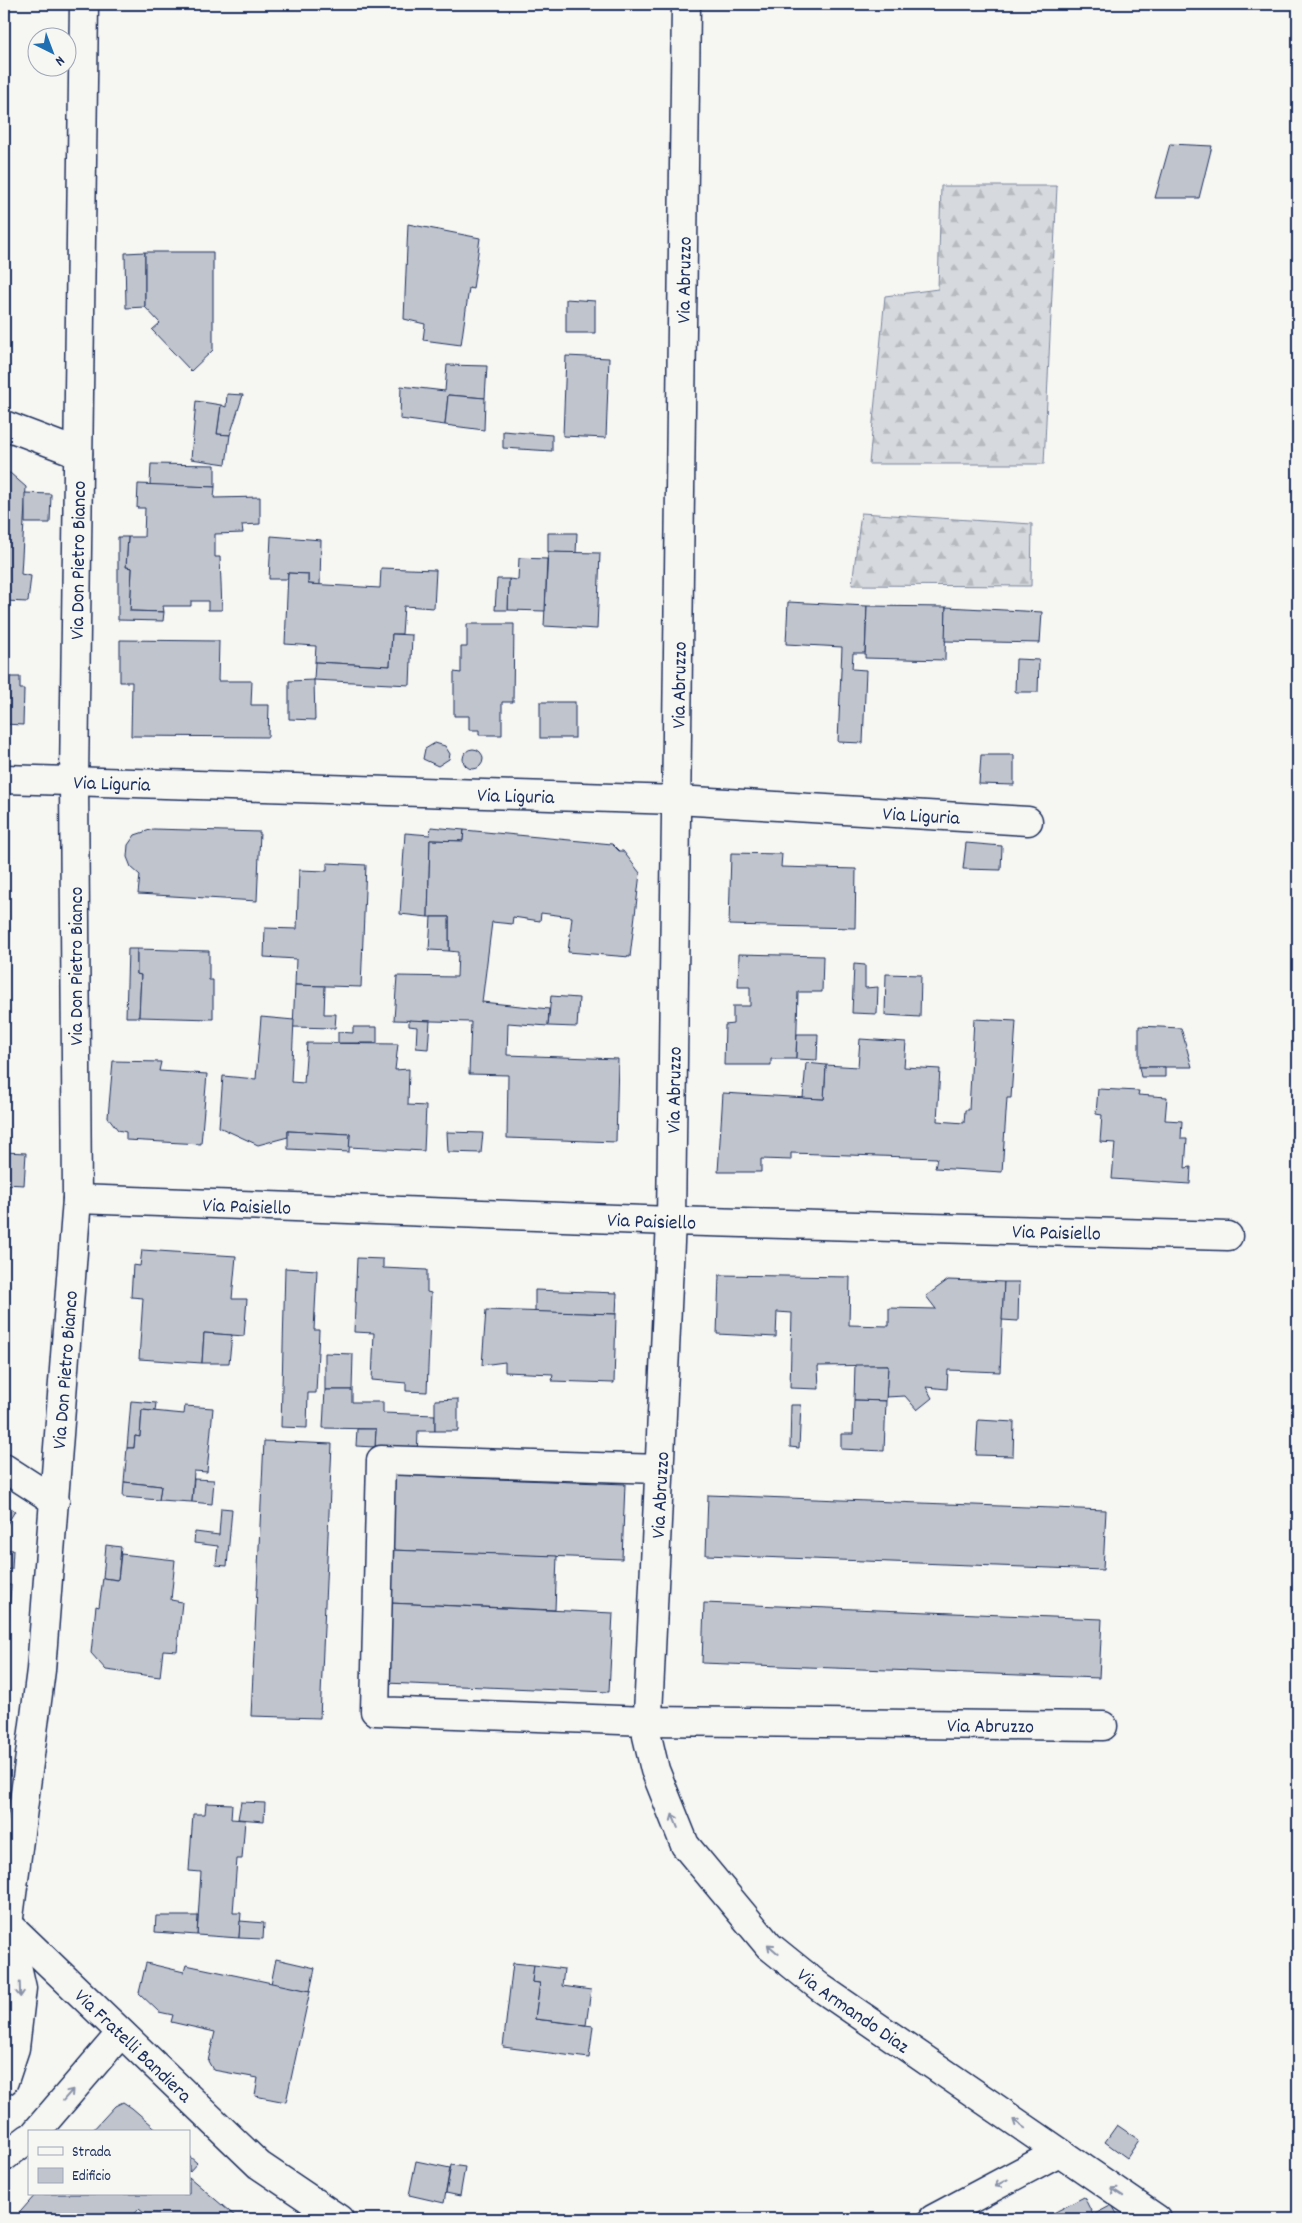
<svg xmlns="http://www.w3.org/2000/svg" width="1302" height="2223" font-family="Dekko,sans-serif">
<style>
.forest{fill:url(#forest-firs);stroke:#78849e}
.building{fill:#c0c4cd;stroke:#1b2f5e}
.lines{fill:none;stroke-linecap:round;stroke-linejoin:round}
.minor-casing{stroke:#1b2f5e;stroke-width:31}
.minor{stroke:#f6f6f2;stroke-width:28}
.oneway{stroke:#8892a8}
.labels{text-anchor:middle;stroke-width:4.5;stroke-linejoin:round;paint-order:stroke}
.street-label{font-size:20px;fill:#1b2f5e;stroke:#f6f6f2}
</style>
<defs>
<pattern id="forest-firs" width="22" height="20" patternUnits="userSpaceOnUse" patternTransform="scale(1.25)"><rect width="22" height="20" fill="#d6d9dd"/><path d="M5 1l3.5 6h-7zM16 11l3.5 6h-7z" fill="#b7bbc0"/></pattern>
</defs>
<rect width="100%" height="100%" fill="#f6f6f2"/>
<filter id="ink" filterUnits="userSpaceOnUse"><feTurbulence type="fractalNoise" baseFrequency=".02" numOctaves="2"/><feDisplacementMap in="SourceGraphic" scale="10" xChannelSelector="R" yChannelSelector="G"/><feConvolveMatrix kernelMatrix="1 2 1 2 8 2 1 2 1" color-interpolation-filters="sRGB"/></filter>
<g filter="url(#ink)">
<g class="forest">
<polygon points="941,186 1057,186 1044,464 869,464 885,296 938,289"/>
<polygon points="861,513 1032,524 1031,586 852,585"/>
</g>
<g class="building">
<polygon points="1170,144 1212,146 1199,198 1155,198"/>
<polygon points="408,224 480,238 473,289 469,288 461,345 423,340 425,324 404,319"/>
<polygon points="145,252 145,307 126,308 125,253"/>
<polygon points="145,252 213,252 213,350 191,371 152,330 160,323 145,307"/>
<polygon points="566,299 595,301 595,333 566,333"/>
<polygon points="566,356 609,358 606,438 563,436"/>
<polygon points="447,365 487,366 485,398 448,395 445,425 400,419 401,386 445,391"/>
<polygon points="227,394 243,395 230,435 217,434 221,405 226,407"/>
<polygon points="448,395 485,398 484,430 445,425"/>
<polygon points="196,401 221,405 217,434 230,435 226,464 191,459"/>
<polygon points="503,431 552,435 552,451 503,448"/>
<polygon points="151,464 215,465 215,487 150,485"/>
<polygon points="4,473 10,473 26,487 21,574 31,576 28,602 4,601"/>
<polygon points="138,484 215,487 214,498 260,497 260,524 242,525 243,533 215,534 215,557 220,557 222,610 208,610 208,601 191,601 191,606 163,606 164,612 130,611 132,568 126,567 128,537 144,537 145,508 137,508"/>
<polygon points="25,493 51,494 50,523 25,523"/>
<polygon points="548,533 577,533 576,553 548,552"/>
<polygon points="271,536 321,540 320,585 308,584 308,574 288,573 288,579 269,579"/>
<polygon points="118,537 128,537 126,567 132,568 130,611 164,612 163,621 118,620"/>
<polygon points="548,552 600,553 597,629 544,626"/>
<polygon points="519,558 547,559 545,611 508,610 509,579 518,580"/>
<polygon points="381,568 436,570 434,608 404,606 402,634 392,634 390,666 315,662 316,646 285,644 288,573 308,574 308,584 380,588"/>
<polygon points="497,579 509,579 508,610 495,610"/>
<polygon points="788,602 867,606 865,653 853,653 852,669 866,670 863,743 838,742 842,647 786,644"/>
<polygon points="867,606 946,607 945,660 865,658"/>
<polygon points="946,607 1042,612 1040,643 945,641"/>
<polygon points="467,624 514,624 513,702 502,702 502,735 479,735 479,730 469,730 469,716 454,716 454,672 461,673 461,647 467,647"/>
<polygon points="392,634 412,635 410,685 314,680 315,662 390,666"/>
<polygon points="120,640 219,641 218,681 252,681 251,705 269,705 268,737 131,736 132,682 120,682"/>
<polygon points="1016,659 1039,660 1038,692 1015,692"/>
<polygon points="4,677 20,677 20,689 24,689 23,725 4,724"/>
<polygon points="314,680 315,720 289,719 289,681"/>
<rect x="540" y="702" width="35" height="36"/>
<polygon points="435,743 445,746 450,754 449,759 438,766 423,759 425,749"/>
<circle cx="473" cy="759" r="10"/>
<polygon points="981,755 1014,755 1014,785 979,784"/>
<polygon points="4,826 8,830 9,862 4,865"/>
<polygon points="431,827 464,830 463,841 430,840 428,917 400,914 405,833 430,835"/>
<polygon points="153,829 260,832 257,901 138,894 140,875 131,867 127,857 128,845 135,835"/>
<polygon points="464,830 612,844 619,851 623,851 640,873 630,957 568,952 572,917 541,913 540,921 513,917 512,924 492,922 482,1002 549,1009 548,1026 508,1023 507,1055 618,1059 616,1142 507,1138 508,1075 469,1074 471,1022 394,1020 397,976 457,977 458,952 449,951 449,917 428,917 430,840 463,841"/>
<polygon points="966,843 1002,846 1001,870 963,869"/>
<polygon points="731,853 782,854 781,867 856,869 855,928 729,925"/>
<polygon points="327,863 366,865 361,987 295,985 296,959 264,957 265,928 297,929 299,870 327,871"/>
<polygon points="4,896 8,896 9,954 4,955"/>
<polygon points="431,917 449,917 449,951 429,950"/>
<polygon points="128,949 137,949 137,974 141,975 139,1017 126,1017"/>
<polygon points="137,949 209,951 209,980 213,980 213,1019 139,1017 141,975 137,974"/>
<polygon points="739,954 823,956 822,992 798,992 796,1059 771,1059 771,1065 724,1065 725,1025 733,1024 733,1006 750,1006 750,987 738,987"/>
<polygon points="854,964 865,965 865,988 878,987 877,1014 852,1013"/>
<polygon points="886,974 921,975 920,1017 885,1015"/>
<polygon points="295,985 325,986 324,1014 336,1014 335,1028 293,1027"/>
<polygon points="551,996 579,998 577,1027 548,1026"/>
<polygon points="261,1017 294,1020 291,1082 304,1083 307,1043 398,1044 395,1070 409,1069 408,1105 426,1106 424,1151 349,1147 350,1134 288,1131 288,1137 258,1145 219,1127 223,1076 256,1079"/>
<polygon points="974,1019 1016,1021 1011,1098 1007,1098 1002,1172 935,1168 937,1158 791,1153 791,1160 761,1159 761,1172 718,1172 723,1093 824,1099 826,1065 858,1067 860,1039 906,1042 904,1067 940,1069 937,1121 964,1123 965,1110 969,1110"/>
<polygon points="409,1020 430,1021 428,1049 416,1048 417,1027 409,1026"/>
<polygon points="1139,1026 1181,1028 1192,1067 1139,1067"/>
<polygon points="353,1027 377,1027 377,1043 338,1043 338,1032 353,1033"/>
<polygon points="797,1034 818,1034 817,1060 796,1059"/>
<polygon points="113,1061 161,1062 159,1071 207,1074 201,1144 126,1140 126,1132 118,1130 108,1117"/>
<polygon points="806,1063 826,1065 824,1099 803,1098"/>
<polygon points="1139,1067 1165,1067 1165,1077 1141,1077"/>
<polygon points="1098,1089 1139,1091 1138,1095 1167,1097 1165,1120 1182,1121 1181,1139 1187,1139 1185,1168 1191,1167 1190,1184 1112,1179 1115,1143 1100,1142 1102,1115 1096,1114"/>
<polygon points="288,1131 350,1134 349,1152 288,1149"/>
<polygon points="447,1132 483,1133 481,1153 448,1152"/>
<polygon points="4,1152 26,1153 24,1185 4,1184"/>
<polygon points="142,1250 236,1256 232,1299 247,1299 244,1336 204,1333 202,1363 139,1359 143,1298 131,1297 133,1265 140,1266"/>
<polygon points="357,1258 383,1259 383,1268 427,1270 427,1292 431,1293 427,1392 406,1391 406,1383 372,1380 374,1333 354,1332"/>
<polygon points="285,1268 317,1270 314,1330 319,1330 316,1393 308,1393 307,1428 281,1427"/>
<polygon points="719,1275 850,1277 849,1325 889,1326 889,1308 936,1309 926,1296 948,1280 1004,1282 1000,1372 948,1370 947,1389 926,1387 932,1398 917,1410 905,1396 886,1397 888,1365 818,1366 819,1389 790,1388 792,1313 777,1312 776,1337 717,1334"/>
<polygon points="1004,1282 1019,1282 1018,1321 1002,1320"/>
<polygon points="535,1290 617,1293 616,1314 535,1312"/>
<polygon points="486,1310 616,1314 614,1383 552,1381 553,1374 505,1372 505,1362 482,1365"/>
<polygon points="204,1333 232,1335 229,1363 202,1363"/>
<polygon points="325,1353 353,1354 352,1390 325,1390"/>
<polygon points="855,1365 888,1365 886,1401 854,1400"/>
<polygon points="325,1390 352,1390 352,1402 383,1402 383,1413 435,1415 435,1431 418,1431 417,1460 392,1447 375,1447 376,1429 323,1428"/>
<polygon points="458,1399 458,1431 435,1431 435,1400"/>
<polygon points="854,1400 886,1401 884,1451 841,1449 841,1434 853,1434"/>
<polygon points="131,1401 156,1403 155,1411 142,1410 140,1437 135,1436 134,1448 127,1448"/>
<polygon points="791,1405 801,1405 799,1448 790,1447"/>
<polygon points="185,1406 213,1408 207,1472 194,1471 192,1502 159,1500 161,1486 124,1482 127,1448 134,1448 135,1436 140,1437 142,1410 184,1414"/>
<polygon points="978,1420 1014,1422 1013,1456 976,1455"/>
<polygon points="357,1429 376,1429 375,1447 356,1446"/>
<polygon points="264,1441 332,1444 320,1718 251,1716"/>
<polygon points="395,1475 625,1484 622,1559 391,1550"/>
<polygon points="194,1479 214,1480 212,1504 192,1502"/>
<polygon points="124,1482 161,1486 159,1500 123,1497"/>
<polygon points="708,1495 1106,1510 1103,1570 706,1555"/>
<polygon points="4,1503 15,1511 4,1529"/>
<polygon points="221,1508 232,1509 227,1566 216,1565 218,1546 194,1543 195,1532 219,1535"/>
<polygon points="106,1545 121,1547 118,1580 103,1578"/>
<polygon points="4,1549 13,1550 12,1569 4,1570"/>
<polygon points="391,1550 557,1556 555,1610 389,1603"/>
<polygon points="121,1554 175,1560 171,1600 182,1602 177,1651 163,1650 160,1677 106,1670 91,1653 96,1606 99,1607 103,1578 118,1580"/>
<polygon points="4,1585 11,1585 7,1642 4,1641"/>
<polygon points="389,1603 613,1613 609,1692 385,1683"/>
<polygon points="704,1603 1102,1619 1099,1678 702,1663"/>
<polygon points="241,1802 265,1803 264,1821 238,1819"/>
<polygon points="206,1803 232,1804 231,1819 245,1820 242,1859 237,1859 233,1913 241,1913 239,1938 197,1935 201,1872 189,1871 193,1814 205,1814"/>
<polygon points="156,1916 198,1916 197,1935 155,1932"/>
<polygon points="240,1921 264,1923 263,1939 239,1938"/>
<polygon points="276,1959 315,1968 310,1991 271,1984"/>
<polygon points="146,1963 184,1972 186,1965 310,1991 286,2102 255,2096 258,2078 213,2070 208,2061 215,2032 171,2022 173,2015 159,2012 139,1993"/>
<polygon points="513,1963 534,1965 532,1982 540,1983 535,2019 593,2026 589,2058 503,2047"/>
<polygon points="534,1965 564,1969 562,1986 591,1990 586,2025 535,2019 540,1983 532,1982"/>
<polygon points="123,2102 132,2108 160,2132 91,2132 115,2106"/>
<polygon points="1117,2125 1139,2140 1127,2158 1105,2142"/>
<polygon points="189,2156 197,2163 189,2172"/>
<polygon points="416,2161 450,2168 444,2203 409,2195"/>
<polygon points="451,2165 465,2167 460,2196 446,2193"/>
<polygon points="189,2177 236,2217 234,2219 151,2219 139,2209 130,2219 14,2219 36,2194 189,2194"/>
<polygon points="1084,2197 1093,2215 1112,2205 1120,2219 1042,2219"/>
</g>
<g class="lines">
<g class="minor-casing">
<g id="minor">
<path id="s1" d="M686 4 671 1221 647 1736 655 1770 685 1845 769 1946 821 1988 1157 2219"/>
<polyline points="4,425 78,453"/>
<path id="s2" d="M4 779 677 800 1028 821"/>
<path id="s3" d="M77 1199 671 1221 1228 1236"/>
<polyline points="4,1468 55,1501"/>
<path id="s4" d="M660 1469 381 1460 375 1711 648 1721 1103 1726"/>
<path id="s5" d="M7 1923 259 2165 339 2219"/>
<path id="s6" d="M4 2081 15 2048 22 1988 8 1925 41 1670 77 1199 74 781 84 4"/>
<polyline points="36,2132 121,2033"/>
<polyline points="4,2157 29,2138"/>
<polyline points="933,2219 1059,2152"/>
</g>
</g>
<use href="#minor" class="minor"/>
</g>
<defs><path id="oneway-shaft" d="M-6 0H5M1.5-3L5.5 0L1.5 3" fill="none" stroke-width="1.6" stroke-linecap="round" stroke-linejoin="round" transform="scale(1.25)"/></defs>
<g class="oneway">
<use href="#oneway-shaft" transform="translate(675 1821) rotate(-112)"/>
<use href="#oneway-shaft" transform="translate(773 1949) rotate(-139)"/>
<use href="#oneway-shaft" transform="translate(20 1990) rotate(88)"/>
<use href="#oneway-shaft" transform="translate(68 2095) rotate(-49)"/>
<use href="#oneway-shaft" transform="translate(1019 2124) rotate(-145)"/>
<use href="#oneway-shaft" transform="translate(1001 2183) rotate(152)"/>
<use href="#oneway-shaft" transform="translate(1117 2192) rotate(-146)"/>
</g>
</g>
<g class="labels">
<g class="street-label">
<text transform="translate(683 280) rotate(-89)" y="7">Via Abruzzo</text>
<text dy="7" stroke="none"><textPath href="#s6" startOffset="1528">Via Don Pietro Bianco</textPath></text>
<text transform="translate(678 685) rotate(-89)" y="7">Via Abruzzo</text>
<text dy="7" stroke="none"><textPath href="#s2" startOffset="108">Via Liguria</textPath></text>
<text dy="7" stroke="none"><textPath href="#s2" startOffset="512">Via Liguria</textPath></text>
<text dy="7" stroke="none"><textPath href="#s2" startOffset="918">Via Liguria</textPath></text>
<text transform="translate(75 966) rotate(-90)" y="7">Via Don Pietro Bianco</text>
<text transform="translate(673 1090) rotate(-89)" y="7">Via Abruzzo</text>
<text dy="7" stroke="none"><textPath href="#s3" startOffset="170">Via Paisiello</textPath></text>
<text dy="7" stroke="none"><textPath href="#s3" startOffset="575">Via Paisiello</textPath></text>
<text dy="7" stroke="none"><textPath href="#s3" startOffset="980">Via Paisiello</textPath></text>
<text dy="7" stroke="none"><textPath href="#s6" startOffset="718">Via Don Pietro Bianco</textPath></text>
<text transform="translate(659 1495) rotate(-87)" y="7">Via Abruzzo</text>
<text dy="7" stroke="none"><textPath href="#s4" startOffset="1146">Via Abruzzo</textPath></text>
<text dy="7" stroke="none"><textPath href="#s1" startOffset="2086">Via Armando Diaz</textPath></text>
<text dy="7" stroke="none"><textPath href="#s5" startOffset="176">Via Fratelli Bandiera</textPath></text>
</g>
</g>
<rect width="1302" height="2223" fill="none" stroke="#f6f6f2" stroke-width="20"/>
<rect x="10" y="10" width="1282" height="2203" fill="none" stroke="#1b2f5e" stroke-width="2" filter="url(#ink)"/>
<rect x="28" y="2130" width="162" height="65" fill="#f6f6f2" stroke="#9ea6b7"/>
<rect x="38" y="2147" width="25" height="8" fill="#f6f6f2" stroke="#9ea6b7"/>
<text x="72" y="2156" font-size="15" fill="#1b2f5e">Strada</text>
<rect x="38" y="2168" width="25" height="15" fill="#c0c4cd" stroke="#9ea6b7"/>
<text x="72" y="2180" font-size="15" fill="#1b2f5e">Edificio</text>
<g transform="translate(52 52) rotate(138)"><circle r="24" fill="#f6f6f2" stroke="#9ea6b7"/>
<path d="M0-4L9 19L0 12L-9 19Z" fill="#1f6fb2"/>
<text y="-8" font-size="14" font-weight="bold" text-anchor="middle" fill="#1b2f5e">N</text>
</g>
</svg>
